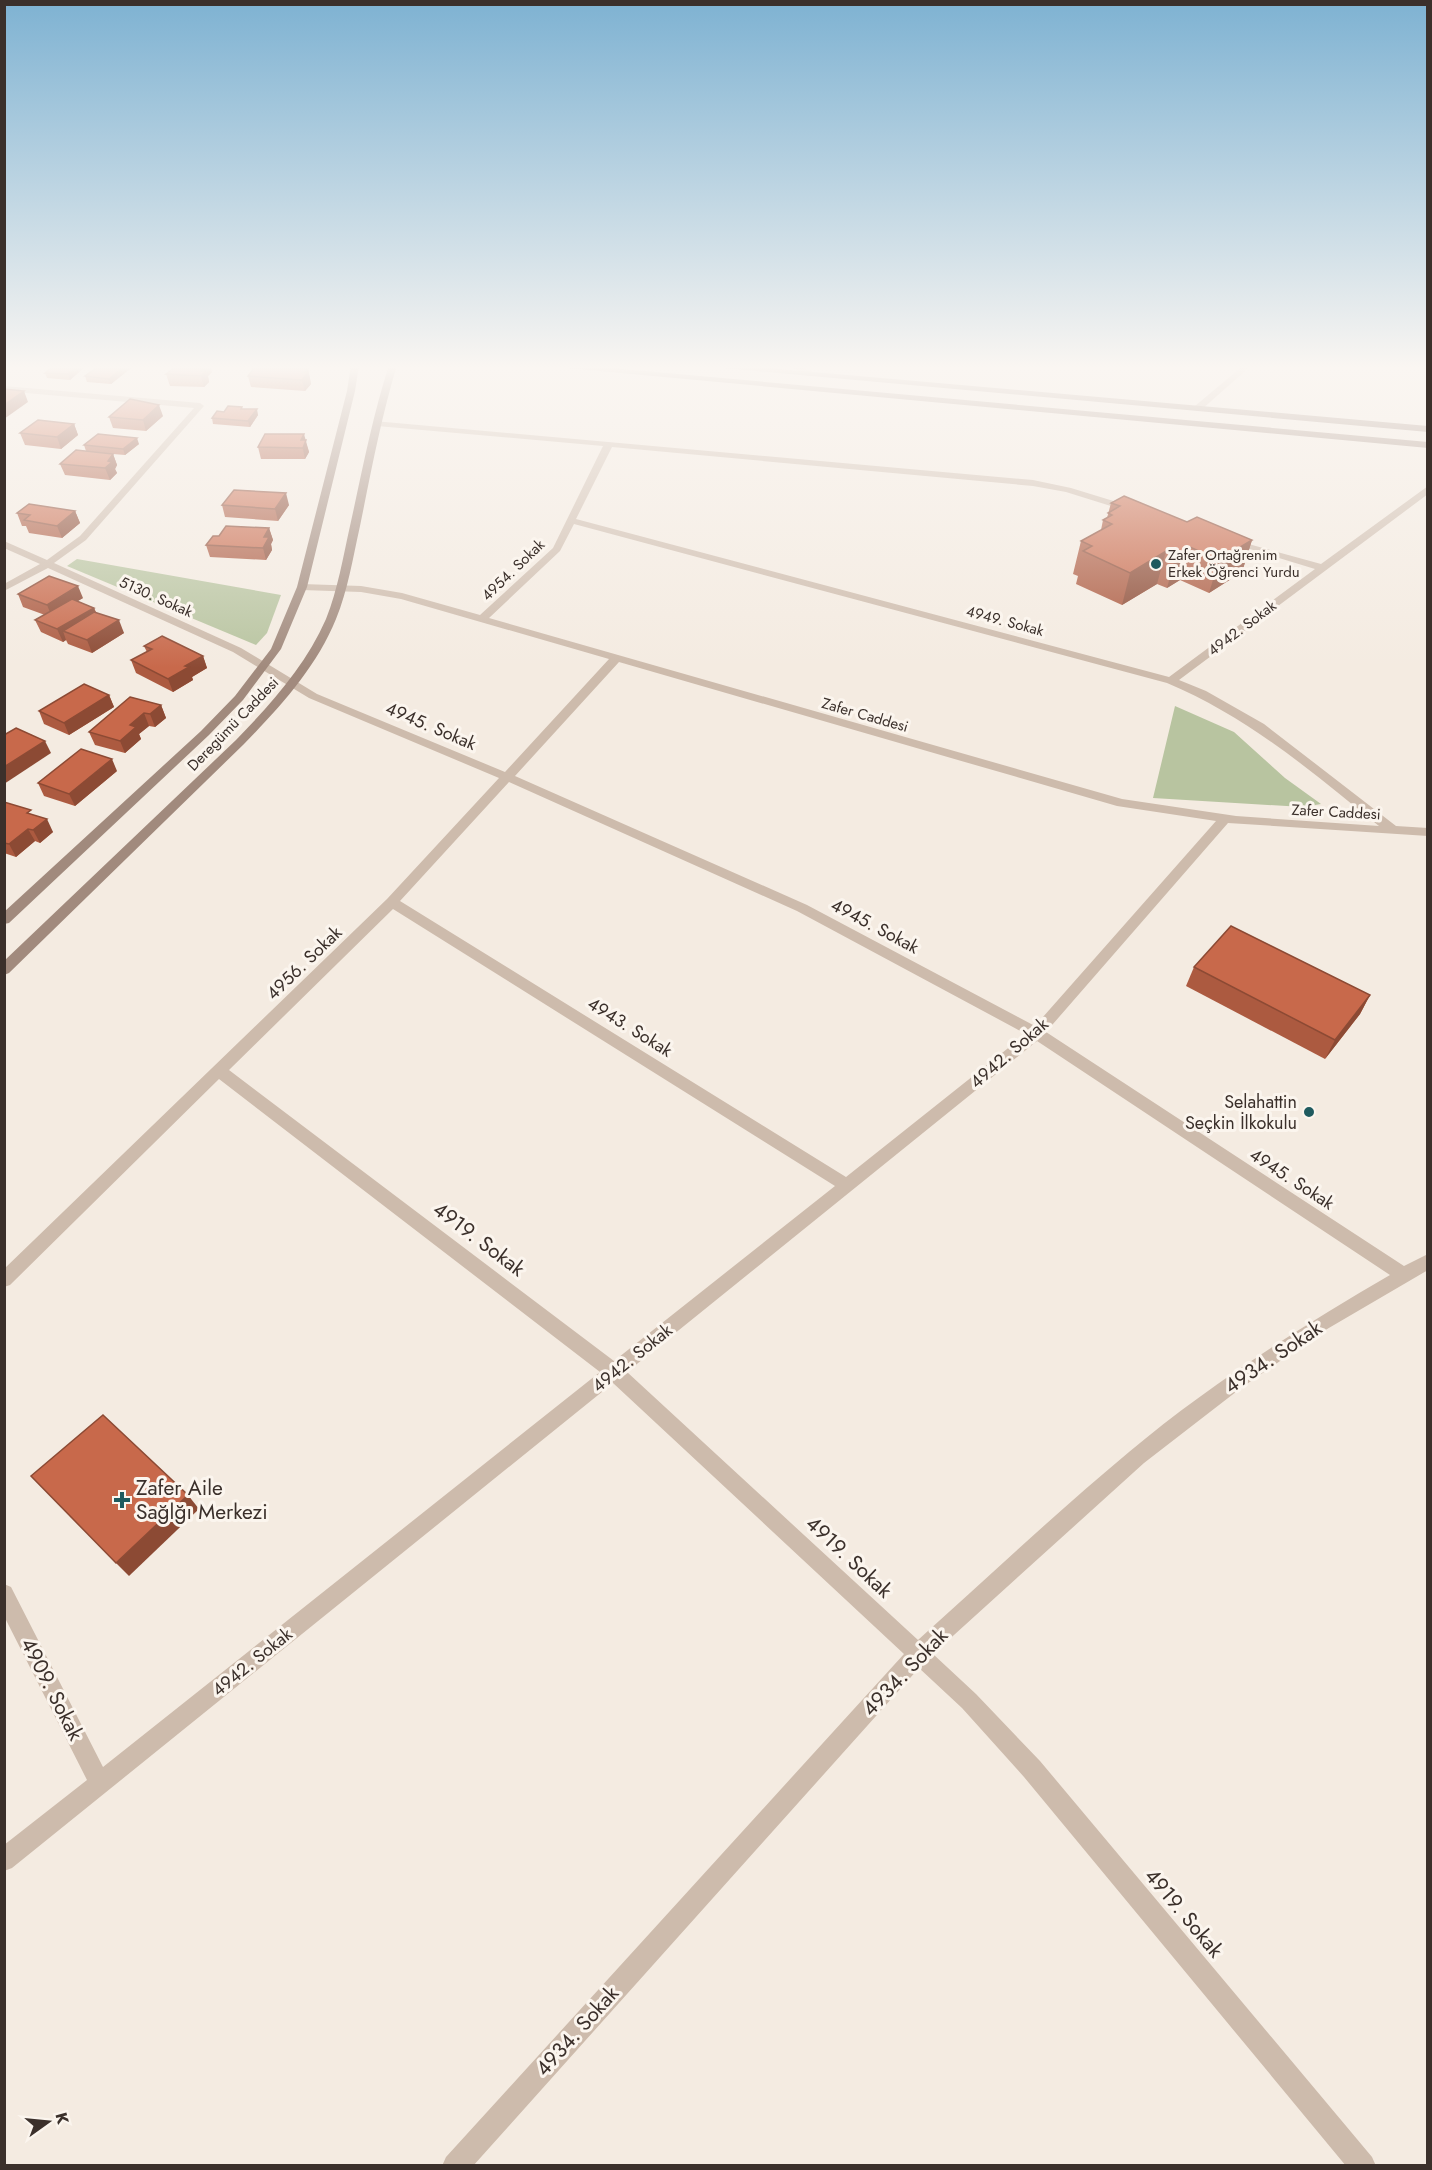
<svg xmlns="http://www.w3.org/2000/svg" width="1432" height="2170" font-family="Jost,sans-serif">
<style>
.green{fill:#b8c4a0}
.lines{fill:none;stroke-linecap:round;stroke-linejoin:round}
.street{fill:#cdbbac;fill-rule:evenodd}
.secondary{fill:#a18a7d;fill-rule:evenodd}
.wall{fill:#ac5a40}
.shaded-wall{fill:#8c4a34}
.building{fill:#c8694b;stroke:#8c4a34;stroke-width:1.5}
.poi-dot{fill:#1f5a5e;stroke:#fbf5ee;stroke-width:2}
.labels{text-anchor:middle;stroke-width:6;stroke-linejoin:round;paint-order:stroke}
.far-poi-label{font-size:15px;fill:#3b302b;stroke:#fbf5ee;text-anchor:start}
.far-street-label{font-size:15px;fill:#3b302b;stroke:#fbf5ee}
.street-label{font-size:18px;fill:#3b302b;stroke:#fbf5ee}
.poi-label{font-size:18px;fill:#3b302b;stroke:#fbf5ee;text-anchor:end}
.near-street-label{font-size:21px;fill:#3b302b;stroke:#fbf5ee}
.near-poi-label{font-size:21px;fill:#3b302b;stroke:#fbf5ee;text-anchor:start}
</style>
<rect width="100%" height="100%" fill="#f4ebe1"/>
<g class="green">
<polygon points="77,559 281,595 267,633 256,645 67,566"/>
<polygon points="1175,706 1234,732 1285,778 1321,804 1303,807 1153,798"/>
</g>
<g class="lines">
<g class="street">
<polygon points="787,365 797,365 815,374 808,376"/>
<polygon points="1244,365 1252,365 1201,410 1195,410 1195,406"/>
<polygon points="1414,365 1428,365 1428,369 1415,367"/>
<path d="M4 386 200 403 204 406 86 540 54 563 241 648 317 694 505 772 609 659 401 599 361 592 302 590 297 587 302 584 361 586 402 593 480 615 553 548 603 446 377 426 374 425V421L1033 480 1071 488 1133 507V511L1130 512 1066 492 1033 486 612 447 576 519 1169 677 1315 569 1227 542V538L1321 564 1428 486V494L1179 680 1206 691 1264 724 1396 826 1428 828V836L1228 823 1046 1032 1404 1266 1428 1254V1270L1322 1332 1241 1388 1144 1463 933 1654 976 1694 1040 1761 1372 2157 1376 2166H1346L1024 1777 962 1708 919 1668 473 2166H442L446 2157 904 1654 613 1383 12 1868 4 1871V1845L87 1780 4 1616V1584L11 1587 103 1767 600 1372 219 1079 10 1285 4 1287V1269L387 899 499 778 309 698 233 652 48 568 4 591V584L40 564 4 548V541L47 560 80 536 194 408 4 391ZM574 524 1167 683C1248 717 1311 771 1379 826L1236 816 1122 799 489 618 560 551ZM619 662 1117 806 1216 821 1035 1026 807 905 515 776ZM509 782 797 911 1026 1034 846 1177 400 901ZM393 909 835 1186 614 1361 229 1070ZM1037 1041 1390 1275C1299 1328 1210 1384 1129 1452 1057 1512 988 1577 918 1640L627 1372Z"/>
</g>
<g class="secondary">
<polygon points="351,365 359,365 355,391 307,587 281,649 243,700 209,735 9,923 4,924 4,912 201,731 235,696 271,649 297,587 347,391"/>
<path d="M389 365H397C381 418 371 472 360 526 353 557 348 590 336 619 316 668 280 707 244 744L9 973 4 975V961L236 740C271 704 306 665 326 619 338 589 343 557 350 526 362 472 372 418 389 365Z"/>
<polygon points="552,365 578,365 1428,442 1428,448 556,367"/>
<polygon points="708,365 734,365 1428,426 1428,432 712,367"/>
</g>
</g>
<g class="wall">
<polygon points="54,365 87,365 70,380 47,378 45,373"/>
<polygon points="100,365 130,365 131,368 111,384 87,382 85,376"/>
<polygon points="308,368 311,384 305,391 251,387 248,376"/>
<polygon points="212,372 208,376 209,382 204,387 170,386 166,374"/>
<polygon points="243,409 258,415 250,427 213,424 212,418 224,412"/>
<polygon points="163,416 146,431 113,428 109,417"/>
<polygon points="74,424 78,435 61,449 25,445 20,433"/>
<polygon points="305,440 309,452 305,459 261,459 258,447"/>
<polygon points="139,444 125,455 113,454 117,465 115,469 117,473 110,480 65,475 60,464 86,451 84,445"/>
<polygon points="1111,503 1252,540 1242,572 1209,593 1180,580 1167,588 1157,584 1122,605 1076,584 1078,576 1073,574 1081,541 1101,530 1103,520 1107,518"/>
<polygon points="222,505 289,505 278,521 225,517"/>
<polygon points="75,511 80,523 62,538 29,533 26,526 22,526 17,513"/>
<polygon points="269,528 273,540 271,544 272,550 266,560 210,557 206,545 219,536"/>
<polygon points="18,594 83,598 77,601 94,608 96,612 124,633 92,653 68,644 66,640 63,642 41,632 35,620 45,615 23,607"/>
<polygon points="144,646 203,656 207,668 192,677 193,680 173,692 136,673 131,660 147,652"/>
<polygon points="109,695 114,707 69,735 44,724 39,711"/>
<polygon points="161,705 166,718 155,727 149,726 139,734 141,739 125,753 95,745 89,732"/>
<polygon points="117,771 75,806 44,796 38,783"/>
<polygon points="4,802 33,815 53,832 40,843 35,841 16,857 4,853"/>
<polygon points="1194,967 1370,995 1360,1014 1325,1059 1186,986"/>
</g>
<g class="shaded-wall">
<polygon points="79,365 87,365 70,380 68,374"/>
<polygon points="126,365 130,365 131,368 111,384 109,379"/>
<polygon points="205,365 210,365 212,372 208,376 209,382 204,387 201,376 202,367"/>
<polygon points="308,368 311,384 305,391 302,380 304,372"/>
<polygon points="24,391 28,402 4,419 4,405"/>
<polygon points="159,405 163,416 146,431 143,420"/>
<polygon points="257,409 258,415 250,427 248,421"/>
<polygon points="74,424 78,435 61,449 57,437"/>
<polygon points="304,434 309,452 305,459 301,440"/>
<polygon points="137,438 139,444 125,455 123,449"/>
<polygon points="113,454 117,465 115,469 117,473 110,480 105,468"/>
<polygon points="286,493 289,505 278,521 275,509"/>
<polygon points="75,511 80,523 62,538 57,526"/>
<polygon points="269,528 273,540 271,544 272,550 266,560 263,548 264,537"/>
<polygon points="1252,540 1242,572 1209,593 1219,560"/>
<polygon points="1190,547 1180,580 1167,588 1176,555"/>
<polygon points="1166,551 1157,584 1122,605 1130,573"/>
<polygon points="78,586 83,598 52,617 47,605"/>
<polygon points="94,608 99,621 63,631 66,640 63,642 57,629"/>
<polygon points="119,620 124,633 92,653 87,640"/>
<polygon points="203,656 207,668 192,677 193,680 173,692 168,679 185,666"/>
<polygon points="109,695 114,707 69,735 64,723"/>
<polygon points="161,705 166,718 155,727 150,714"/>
<polygon points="144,713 149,726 139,734 141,739 125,753 120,741 130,725"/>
<polygon points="45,741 51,753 4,784 4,767"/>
<polygon points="112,759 117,771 75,806 69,794"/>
<polygon points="47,819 53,832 40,843 33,830"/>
<polygon points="28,829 35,841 16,857 9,844"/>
<polygon points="1370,995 1360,1014 1325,1059 1335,1040"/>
<polygon points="188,1495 199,1509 129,1576 116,1563"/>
</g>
<g class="building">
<polygon points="54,365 79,365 68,374 45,373"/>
<polygon points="100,365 126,365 109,379 85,376"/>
<polygon points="178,365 205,365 202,367 206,367 201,371 206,371 201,376 166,374"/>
<polygon points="256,365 308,368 304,372 308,372 302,380 248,376"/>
<polygon points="4,389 24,391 4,405"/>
<polygon points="130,399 159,405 143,420 109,417"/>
<polygon points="228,406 242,407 241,409 257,409 248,421 212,418 217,411 224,412"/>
<polygon points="38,420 74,424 57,437 20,433"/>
<polygon points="98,434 137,438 123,449 84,445"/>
<polygon points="265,434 304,434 301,440 306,440 303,448 258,447"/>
<polygon points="76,450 113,454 108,461 112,462 105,468 60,464"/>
<polygon points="234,490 286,493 275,509 222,505"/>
<polygon points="1124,496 1187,522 1197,517 1252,540 1219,560 1190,547 1176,555 1166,551 1130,573 1083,551 1092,546 1081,541 1112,524 1103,520 1112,515 1108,513 1120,506 1111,503"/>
<polygon points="29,504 75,511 57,526 24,520 30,515 17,513"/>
<polygon points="226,526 269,528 264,537 269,537 263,548 206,545 213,536 219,536"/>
<polygon points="49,576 78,586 47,605 18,594"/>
<polygon points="72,599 94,608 57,629 35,620"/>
<polygon points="94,612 119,620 87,640 63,631"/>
<polygon points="162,636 203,656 185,666 189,667 168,679 131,660 152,649 144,646"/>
<polygon points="84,684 109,695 64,723 39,711"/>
<polygon points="130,697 161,705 150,714 144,713 130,725 136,727 120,741 89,732"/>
<polygon points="16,728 45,741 4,767 4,735"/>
<polygon points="81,749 112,759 69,794 38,783"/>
<polygon points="4,802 31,810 27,813 47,819 33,830 28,829 9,844 4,843"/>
<polygon points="1231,926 1370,995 1335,1040 1194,967"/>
<polygon points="103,1415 188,1495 116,1563 31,1476"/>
</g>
<linearGradient id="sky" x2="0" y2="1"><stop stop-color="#7eb2d2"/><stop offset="0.55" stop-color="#faf6f2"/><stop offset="1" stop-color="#faf6f2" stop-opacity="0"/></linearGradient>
<rect width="1432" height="668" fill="url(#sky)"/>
<g class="poi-dot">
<circle cx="1156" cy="564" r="6"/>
<circle cx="1309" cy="1112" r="6"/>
<path d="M119 1491h6v6h6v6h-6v6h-6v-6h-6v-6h6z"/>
</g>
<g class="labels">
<g class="far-poi-label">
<text x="1168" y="560">Zafer Ortağrenim<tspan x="1168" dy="17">Erkek Öğrenci Yurdu</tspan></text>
</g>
<g class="far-street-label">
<text transform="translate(513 570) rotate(-44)" y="5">4954. Sokak</text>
<text transform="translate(156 597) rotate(24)" y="5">5130. Sokak</text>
<text transform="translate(1005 621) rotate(15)" y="5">4949. Sokak</text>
<text transform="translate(1242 628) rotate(-37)" y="5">4942. Sokak</text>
<text transform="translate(865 715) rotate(16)" y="5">Zafer Caddesi</text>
<text transform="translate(233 724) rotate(-46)" y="5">Deregümü Caddesi</text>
<text transform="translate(1336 812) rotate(3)" y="5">Zafer Caddesi</text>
</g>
<g class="street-label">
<text transform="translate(431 726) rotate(23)" y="6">4945. Sokak</text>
<text transform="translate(875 926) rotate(28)" y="6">4945. Sokak</text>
<text transform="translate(304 963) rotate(-44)" y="6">4956. Sokak</text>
<text transform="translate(630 1027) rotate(32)" y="6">4943. Sokak</text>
<text transform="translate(1009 1053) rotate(-41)" y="6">4942. Sokak</text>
<text transform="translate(1292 1179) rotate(33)" y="6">4945. Sokak</text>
<text transform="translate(632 1358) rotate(-39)" y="6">4942. Sokak</text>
<text transform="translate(252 1662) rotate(-39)" y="6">4942. Sokak</text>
</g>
<g class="poi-label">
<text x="1297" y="1108">Selahattin<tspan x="1297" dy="21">Seçkin İlkokulu</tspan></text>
</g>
<g class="near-street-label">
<text transform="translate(479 1239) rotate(37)" y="7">4919. Sokak</text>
<text transform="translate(1273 1357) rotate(-34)" y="7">4934. Sokak</text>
<text transform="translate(849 1557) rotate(43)" y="7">4919. Sokak</text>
<text transform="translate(905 1672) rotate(-46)" y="7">4934. Sokak</text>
<text transform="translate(52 1689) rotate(63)" y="7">4909. Sokak</text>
<text transform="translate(1184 1913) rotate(50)" y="7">4919. Sokak</text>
<text transform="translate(577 2031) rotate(-48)" y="7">4934. Sokak</text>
</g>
<g class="near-poi-label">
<text x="136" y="1495">Zafer Aile<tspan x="136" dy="24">Sağlğı Merkezi</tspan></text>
</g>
</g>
<rect width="1432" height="2170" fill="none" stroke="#3b302b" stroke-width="12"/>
<g transform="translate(48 2122) rotate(75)" stroke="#fbf5ee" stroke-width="4.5" paint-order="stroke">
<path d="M0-4.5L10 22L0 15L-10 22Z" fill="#3b302b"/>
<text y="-9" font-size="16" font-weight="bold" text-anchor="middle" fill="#3b302b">K</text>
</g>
</svg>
